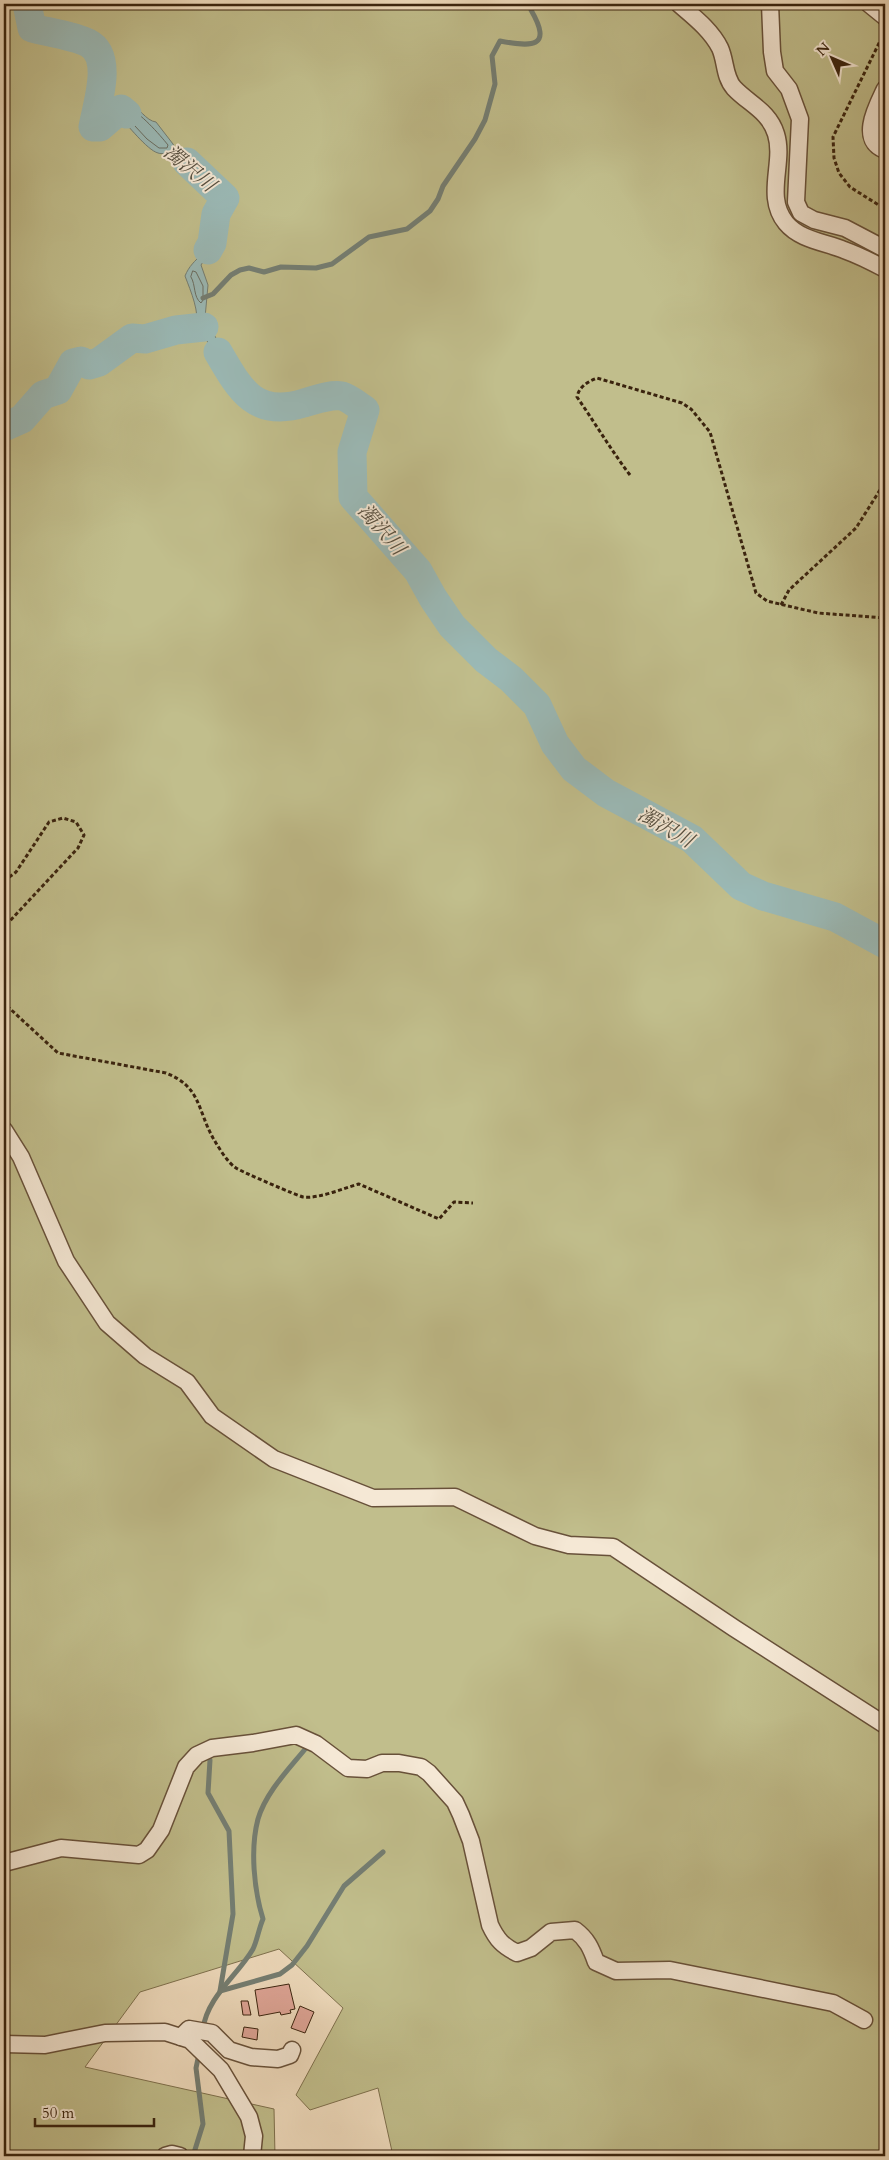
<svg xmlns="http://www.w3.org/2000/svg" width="889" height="2160" font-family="Cardo,'Noto Serif JP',serif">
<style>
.green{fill:#c1be8c;stroke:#7e704d}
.water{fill:#9bbab7;stroke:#747e73}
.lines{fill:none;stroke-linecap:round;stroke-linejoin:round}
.shore{stroke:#6a6e62;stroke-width:1}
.stream{stroke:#747e73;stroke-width:5}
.river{stroke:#9bbab7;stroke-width:29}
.building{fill:#dfa597;stroke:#3a230e}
.minor-casing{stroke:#68513a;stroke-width:19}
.path{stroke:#3a230e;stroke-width:3;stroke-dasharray:4 2.5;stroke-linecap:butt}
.minor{stroke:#f5e8d5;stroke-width:16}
.labels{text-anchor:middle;stroke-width:4;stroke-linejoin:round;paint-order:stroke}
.water-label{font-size:20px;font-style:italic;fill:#575041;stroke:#f5e8d5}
</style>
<rect width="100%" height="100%" fill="#f0dcbe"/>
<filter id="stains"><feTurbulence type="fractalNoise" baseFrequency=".004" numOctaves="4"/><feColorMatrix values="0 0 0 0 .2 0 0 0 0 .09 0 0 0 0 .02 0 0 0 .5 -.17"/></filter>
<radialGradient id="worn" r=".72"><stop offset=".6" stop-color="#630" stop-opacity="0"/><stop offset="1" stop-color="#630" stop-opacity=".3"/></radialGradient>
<polygon class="green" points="4,4 885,4 885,2156 393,2156 378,2088 310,2110 296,2095 343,2008 279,1949 140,1992 85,2067 274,2109 275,2156 4,2156"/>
<g class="water">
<path d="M128 102C139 107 146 121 156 122L173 144 177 152 207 177 217 187 213 190C205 182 174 156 166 154 164 153 160 154 158 153 147 150 127 124 118 115L98 132 94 129 115 108Z"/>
<path d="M215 211 220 214 213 247 201 265 208 285 205 318 241 384 236 387 202 333 196 329C200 312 191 292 185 276 189 266 195 261 202 254 212 243 213 225 215 211Z"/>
</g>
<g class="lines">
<g class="shore">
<path d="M128 108C139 111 160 135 168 145L167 148H159L147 139 123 113V110Z"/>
<path d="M193 271 196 272 203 286V300L201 303C193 297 196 285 191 277Z"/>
</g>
<g class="stream">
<path d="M203 298 213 294 231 275 240 270 249 268 264 272 281 267 316 268 332 264 369 237 407 229 430 211 438 199 443 186 475 139 485 120 495 84 492 56 500 41C532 47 553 48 531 10L532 4"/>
<polyline points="210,1760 208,1793 229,1831 233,1914 220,1991 280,1974 292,1965 307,1946 344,1886 383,1852"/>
<path d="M203 2029C207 1997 238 1975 253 1949 257 1941 259 1928 263 1919 254 1890 250 1849 258 1819 266 1792 289 1769 306 1748"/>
<polyline points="193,2156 203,2124 196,2068 199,2054"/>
</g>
<g class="river">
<path d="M27 4 32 28C47 32 75 36 88 43 114 56 97 104 93 127H100L121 109 127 114"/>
<polyline points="187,162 225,198 216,214 212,243 208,250"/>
<path d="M218 352C240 390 255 418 304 403 315 400 330 394 342 396 349 398 359 406 365 410L352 452 353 497 418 571 433 598 452 626 486 660 511 679 537 705 555 744 574 769 606 793 692 839 741 886 763 896 835 917 885 944"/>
<polyline points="4,427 22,419 43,395 58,390 73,363 81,361 89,365 99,362 132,338 145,339 176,330 204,327"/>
</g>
</g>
<g class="building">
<polygon points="289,1984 295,2009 290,2010 291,2013 281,2015 280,2012 259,2016 255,1990"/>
<polygon points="241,2001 248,2001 251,2015 243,2015"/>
<polygon points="300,2006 314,2012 305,2033 291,2028"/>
<polygon points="244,2027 258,2029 257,2040 242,2037"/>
</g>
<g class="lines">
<g class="minor-casing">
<g id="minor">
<path d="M679 4C694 17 711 30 720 48 726 61 724 77 734 88 749 104 769 111 776 134 785 163 764 196 786 223 800 240 825 242 844 250 858 255 872 262 885 269"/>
<polyline points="770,4 772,52 775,71 789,89 800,119 796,202 801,213 814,220 845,228 885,249"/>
<polyline points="869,4 885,17"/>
<path d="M885 89C877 106 858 140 885 150"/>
<polyline points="4,1130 21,1157 66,1261 107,1323 145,1356 187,1382 212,1416 274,1459 373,1498 455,1497 535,1536 569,1545 613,1547 734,1628 885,1725"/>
<path d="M4 1863 61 1848 139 1855 147 1850 161 1830 186 1767 197 1755 212 1748 253 1743 296 1735 316 1744 348 1768 367 1769 382 1763H399L421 1767 429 1773 455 1802 461 1815 471 1841 490 1925C497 1940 503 1946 517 1953L531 1948 551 1932 575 1930C587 1939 591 1948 596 1962L616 1971 670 1970 833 2003 864 2020"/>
<polyline points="181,2037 189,2029 212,2033 229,2050 251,2057 278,2059 290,2055 292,2050"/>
<polyline points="4,2044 45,2045 105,2033 165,2032 190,2040 221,2070 249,2117 254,2136 252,2156"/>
<polyline points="165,2156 172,2154 180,2156"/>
</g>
</g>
<g class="path">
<polyline points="885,31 833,137 834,158 839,173 850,187 885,209"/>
<path d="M630 475C611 450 595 423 577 397 579 387 587 382 597 378L682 403 691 409 710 432 756 593 767 601 818 613 885 618"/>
<polyline points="781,605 789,590 856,528 885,482"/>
<polyline points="4,881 16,872 49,822 63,818 76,822 84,835 78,848 8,923 4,943"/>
<path d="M4 1000 7 1006 58 1053 166 1073C201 1087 197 1109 213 1138 219 1148 227 1162 236 1168 242 1172 298 1196 303 1197 319 1199 344 1188 359 1184L439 1219 454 1202 473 1203"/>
</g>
<use href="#minor" class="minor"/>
</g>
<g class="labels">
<g class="water-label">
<text transform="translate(190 168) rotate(40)" y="7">濁沢川</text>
<text transform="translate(382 529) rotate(49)" y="7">濁沢川</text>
<text transform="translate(666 827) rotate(30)" y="7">濁沢川</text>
</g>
</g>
<rect width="889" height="2160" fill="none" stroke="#f0dcbe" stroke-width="20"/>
<rect x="5" y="5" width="879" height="2150" fill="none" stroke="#3a230e" stroke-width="2.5"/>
<rect x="10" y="10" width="869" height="2140" fill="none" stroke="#3a230e"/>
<g transform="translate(832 58) rotate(315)" stroke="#f5e8d5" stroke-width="4" paint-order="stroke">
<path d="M0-4L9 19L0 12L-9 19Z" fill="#3a230e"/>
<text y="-8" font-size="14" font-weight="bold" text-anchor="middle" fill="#3a230e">N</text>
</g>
<path d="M35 2118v8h119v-8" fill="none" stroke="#3a230e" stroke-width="2.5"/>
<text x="42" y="2118" font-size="15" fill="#3a230e" stroke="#f5e8d5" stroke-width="4" paint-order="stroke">50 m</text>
<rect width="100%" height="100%" filter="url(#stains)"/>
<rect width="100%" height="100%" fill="url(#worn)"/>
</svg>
